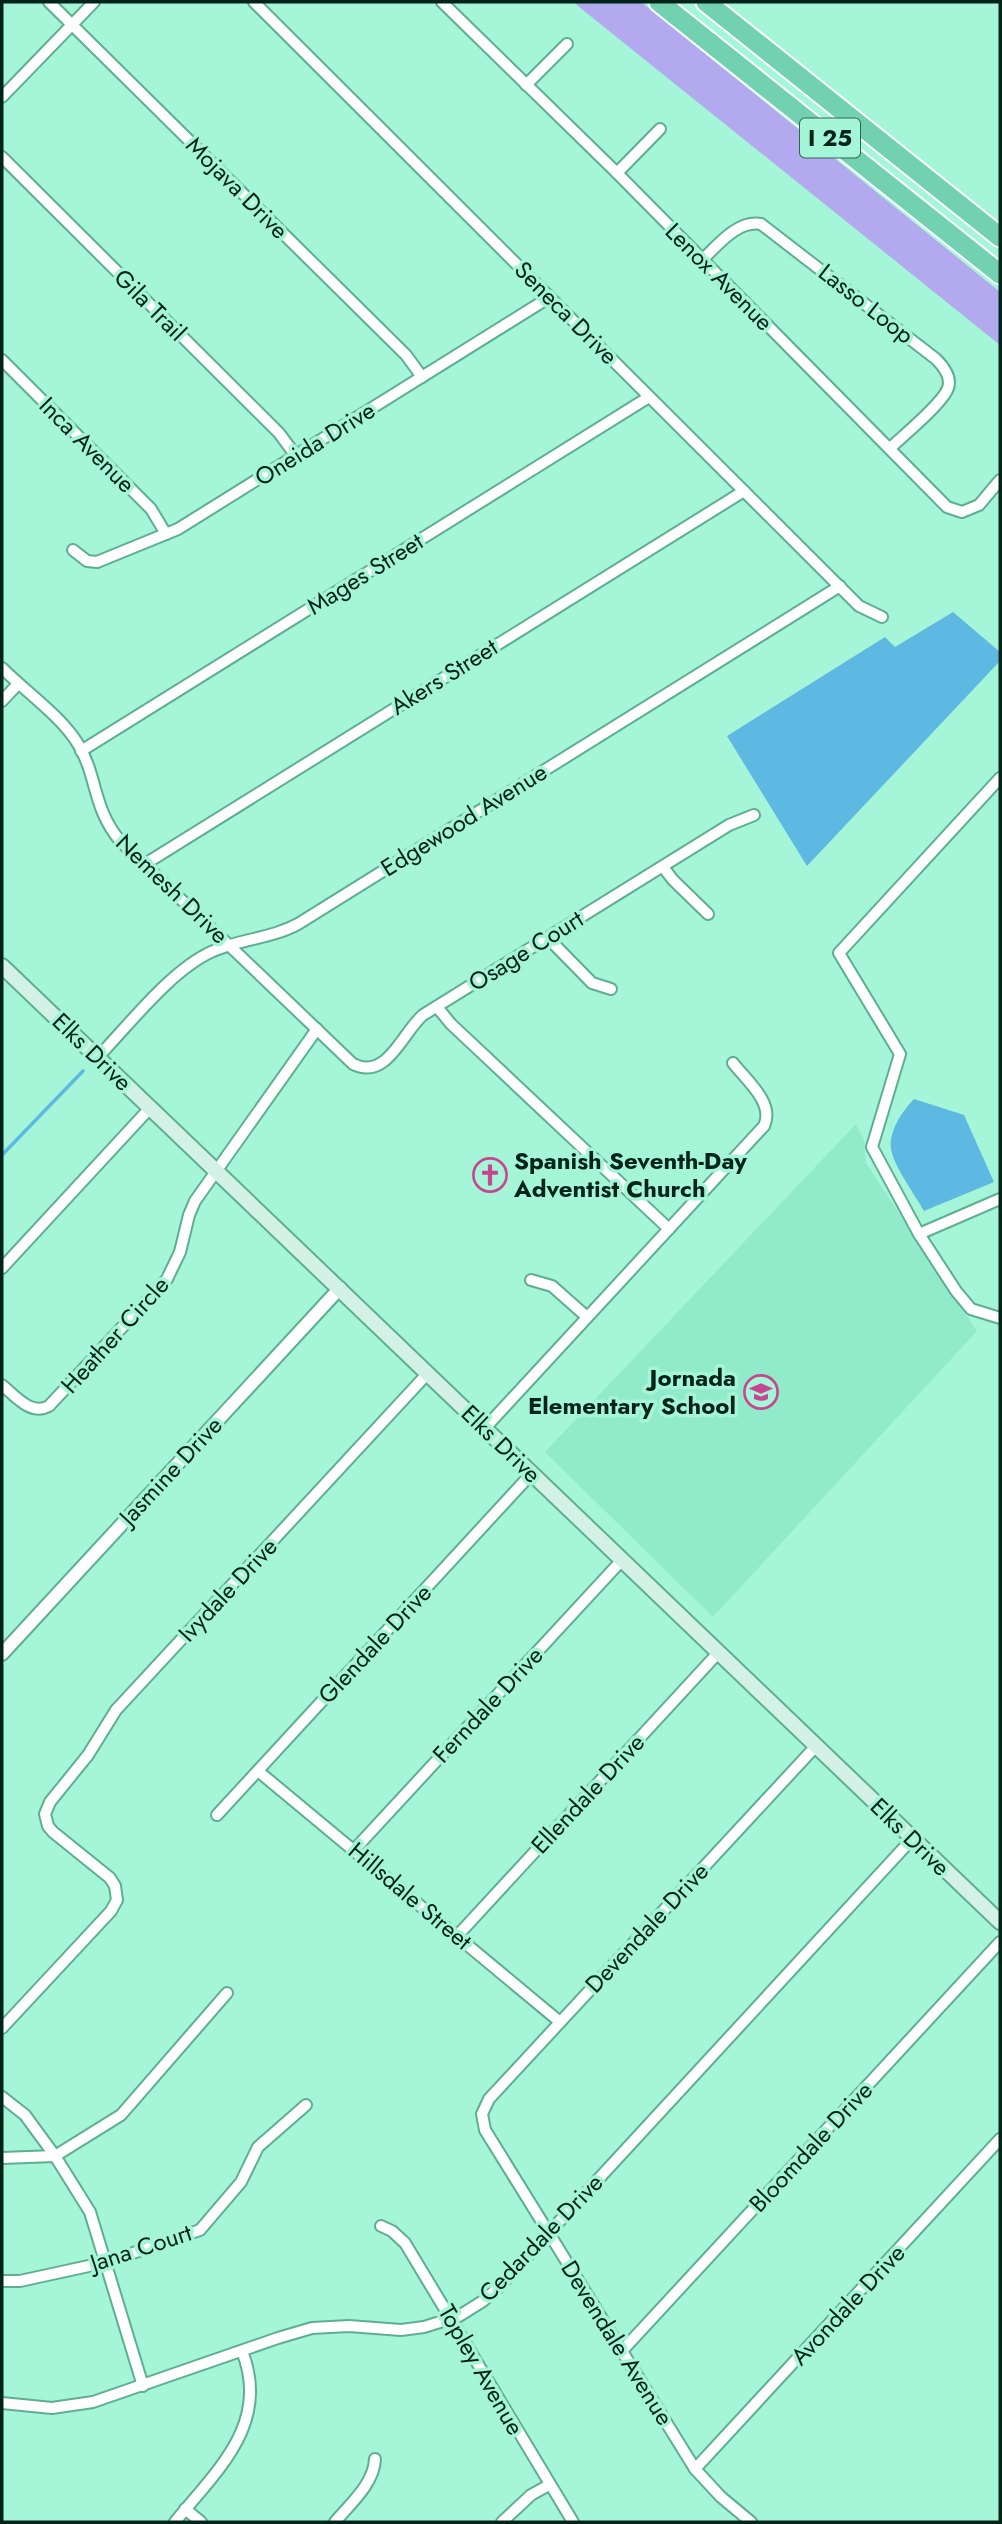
<svg xmlns="http://www.w3.org/2000/svg" width="1002" height="2524" font-family="Jost,sans-serif">
<style>
.built{fill:#91ebcb}
.green{fill:#b2a9ef}
.water{fill:#5eb9e2}
.lines{fill:none;stroke-linecap:round;stroke-linejoin:round}
.stream{stroke:#5eb9e2;stroke-width:3.5}
.minor-casing{stroke:#5eae92;stroke-width:14}
.tertiary-casing{stroke:#5eae92;stroke-width:16}
.secondary-casing{stroke:#5eae92;stroke-width:18}
.motorway-casing{stroke:#fff;stroke-width:23}
.minor{stroke:#fff;stroke-width:10}
.tertiary{stroke:#fff;stroke-width:12}
.secondary{stroke:#d4f1e7;stroke-width:14}
.motorway{stroke:#71d1b0;stroke-width:19}
.labels{text-anchor:middle;stroke-width:7;stroke-linejoin:round;paint-order:stroke}
.shield{fill:#a5f5d8;stroke:#326353;stroke-width:2}
.shield-label{font-size:23px;font-weight:bold;fill:#01241a}
.street-label{font-size:24px;fill:#01241a;stroke:#a5f5d8}
.poi-label{font-size:24px;font-weight:bold;fill:#01241a;stroke:#a5f5d8;text-anchor:start}
</style>
<rect width="100%" height="100%" fill="#a5f5d8"/>
<polygon class="built" points="856,1124 864,1139 866,1163 977,1331 713,1617 545,1452"/>
<polygon class="green" points="573,2 641,2 656,14 1000,292 1000,345"/>
<g class="water">
<polygon points="953,612 1000,652 1000,661 807,866 727,736 885,637 895,647"/>
<path d="M914 1099 964 1115 994 1182 924 1211C915 1195 896 1169 892 1153 886 1135 902 1111 914 1099Z"/>
</g>
<g class="lines">
<polyline class="stream" points="2,1155 83,1071"/>
<g class="minor-casing">
<g id="minor">
<polyline points="49,2 406,355 422,377"/>
<polyline points="254,2 859,606 882,617"/>
<polyline points="442,2 617,173 947,507 962,512 979,505 1000,480"/>
<polyline points="526,85 567,44"/>
<polyline points="2,97 94,2"/>
<polyline points="2,157 279,433 296,456"/>
<polyline points="617,173 660,129"/>
<path d="M702 260C718 245 737 220 761 224L936 359C943 366 952 377 948 388 943 403 903 436 890 448"/>
<polyline points="2,360 151,509 166,534"/>
<polyline points="73,550 87,561 97,562 178,529 550,297"/>
<path d="M2 668C25 691 61 716 78 744 98 777 92 808 121 842L353 1064C387 1081 402 1033 423 1015L729 825 754 815"/>
<polyline points="2,701 18,684"/>
<polyline points="81,751 649,397"/>
<polyline points="1000,778 839,953 900,1054 872,1147 919,1234 956,1291 971,1309 1000,1318"/>
<polyline points="145,864 744,491"/>
<polyline points="663,867 673,880 708,914"/>
<polyline points="548,938 592,983 611,989"/>
<polyline points="437,1007 451,1024 669,1229"/>
<path d="M97 1058C129 1025 170 971 211 952 239 939 270 939 298 924L840 586"/>
<polyline points="919,1234 1000,1199"/>
<polyline points="2,1268 150,1108"/>
<polyline points="531,1280 552,1286 587,1317"/>
<path d="M2 1385C15 1396 31 1416 49 1406L167 1279 180 1252 189 1215 195 1201 317 1029"/>
<path d="M485 1428 764 1126C775 1103 746 1080 733 1063"/>
<polyline points="258,1771 560,2022"/>
<polyline points="217,1815 532,1473"/>
<polyline points="354,1850 622,1560"/>
<polyline points="458,1935 718,1653"/>
<polyline points="2,2028 111,1911 117,1900 115,1886 110,1878 53,1832 48,1826 45,1814 50,1802 88,1755 116,1710 428,1373"/>
<polyline points="2,2097 25,2115 55,2156 90,2212 143,2386"/>
<polyline points="2,2158 55,2156 121,2115 227,1993"/>
<polyline points="381,2226 392,2231 405,2243 573,2522"/>
<polyline points="2,2281 20,2281 107,2262 200,2230 241,2182 258,2147 306,2105"/>
<polyline points="621,2352 1000,1942"/>
<polyline points="2,2403 52,2408 93,2402 278,2338 312,2328 349,2326 401,2330 424,2327 459,2316 483,2301 498,2288 912,1839"/>
<polyline points="695,2469 1000,2139"/>
<polyline points="185,2509 201,2522"/>
<path d="M175 2522C217 2470 271 2424 242 2351"/>
<path d="M335 2522C350 2504 374 2484 375 2459"/>
<polyline points="502,2522 531,2495 549,2485"/>
<polyline points="751,2522 721,2497 695,2469 485,2130 482,2114 489,2099 816,1746"/>
</g>
</g>
<g class="tertiary-casing">
<polyline id="tertiary" points="2,1654 340,1288"/>
</g>
<g class="secondary-casing">
<polyline id="secondary" points="2,966 1000,1922"/>
</g>
<g class="motorway-casing">
<g id="motorway">
<polyline points="659,2 1000,274"/>
<polyline points="706,2 1000,237"/>
</g>
</g>
<use href="#minor" class="minor"/>
<use href="#tertiary" class="tertiary"/>
<use href="#secondary" class="secondary"/>
<use href="#motorway" class="motorway"/>
</g>
<defs>
<g id="church-ring" transform="scale(1.75)"><circle r="9.5" fill="#a5f5d8" stroke="#c7468f" stroke-width="1.5"/><path d="M-1.2-6h2.4v3.5h3.3v2.4h-3.3V6h-2.4V-.1h-3.3v-2.4h3.3Z" fill="#c7468f"/></g>
<g id="school-ring" transform="scale(1.75)"><circle r="9.5" fill="#a5f5d8" stroke="#c7468f" stroke-width="1.5"/><path d="M0-5L7-2L0 1L-7-2ZM-4 1L0 2.5L4 1V4Q0 6-4 4Z" fill="#c7468f"/></g>
</defs>
<g fill-rule="evenodd">
<use href="#church-ring" x="490" y="1175"/>
<use href="#school-ring" x="761" y="1392"/>
</g>
<g class="labels">
<rect class="shield" x="800" y="118.5" width="60" height="39" rx="5"/>
<g class="shield-label">
<text x="830" y="146">I 25</text>
</g>
<g class="street-label">
<text transform="translate(237 188) rotate(45)" y="8">Mojava Drive</text>
<text transform="translate(719 277) rotate(45)" y="8">Lenox Avenue</text>
<text transform="translate(866 304) rotate(38)" y="8">Lasso Loop</text>
<text transform="translate(150 305) rotate(45)" y="8">Gila Trail</text>
<text transform="translate(566 313) rotate(45)" y="8">Seneca Drive</text>
<text transform="translate(315 444) rotate(-32)" y="8">Oneida Drive</text>
<text transform="translate(87 445) rotate(45)" y="8">Inca Avenue</text>
<text transform="translate(365 574) rotate(-32)" y="8">Mages Street</text>
<text transform="translate(444 677) rotate(-32)" y="8">Akers Street</text>
<text transform="translate(464 820) rotate(-32)" y="8">Edgewood Avenue</text>
<text transform="translate(172 889) rotate(44)" y="8">Nemesh Drive</text>
<text transform="translate(526 951) rotate(-32)" y="8">Osage Court</text>
<text transform="translate(92 1052) rotate(44)" y="8">Elks Drive</text>
<text transform="translate(115 1335) rotate(-48)" y="8">Heather Circle</text>
<text transform="translate(501 1444) rotate(44)" y="8">Elks Drive</text>
<text transform="translate(171 1471) rotate(-47)" y="8">Jasmine Drive</text>
<text transform="translate(228 1590) rotate(-47)" y="8">Ivydale Drive</text>
<text transform="translate(375 1644) rotate(-47)" y="8">Glendale Drive</text>
<text transform="translate(488 1705) rotate(-47)" y="8">Ferndale Drive</text>
<text transform="translate(588 1794) rotate(-47)" y="8">Ellendale Drive</text>
<text transform="translate(910 1837) rotate(44)" y="8">Elks Drive</text>
<text transform="translate(410 1896) rotate(40)" y="8">Hillsdale Street</text>
<text transform="translate(647 1928) rotate(-47)" y="8">Devendale Drive</text>
<text transform="translate(811 2147) rotate(-47)" y="8">Bloomdale Drive</text>
<text transform="translate(541 2238) rotate(-46)" y="8">Cedardale Drive</text>
<text transform="translate(141 2248) rotate(-18)" y="8">Jana Court</text>
<text transform="translate(848 2305) rotate(-47)" y="8">Avondale Drive</text>
<text transform="translate(617 2343) rotate(58)" y="8">Devendale Avenue</text>
<text transform="translate(481 2370) rotate(60)" y="8">Topley Avenue</text>
</g>
<g class="poi-label">
<text x="514" y="1169">Spanish Seventh-Day<tspan x="514" dy="28">Adventist Church</tspan></text>
<text x="736" y="1386" text-anchor="end">Jornada<tspan x="736" dy="28">Elementary School</tspan></text>
</g>
</g>
<rect width="1002" height="2524" fill="none" stroke="#01241a" stroke-width="7"/>
</svg>
